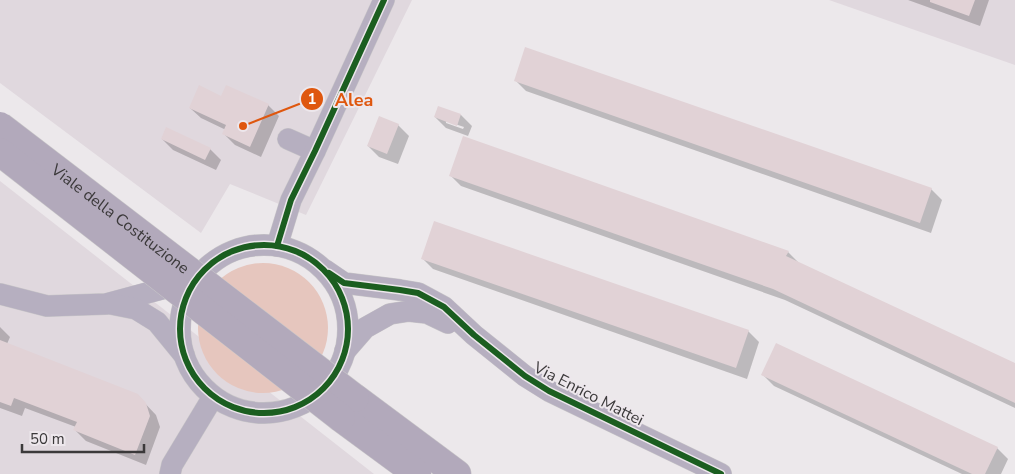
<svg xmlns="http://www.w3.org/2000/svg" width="1015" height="474" font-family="'Nunito Sans',sans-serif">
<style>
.built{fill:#e0d8de}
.green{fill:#e6c6be}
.shadow{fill:#0003;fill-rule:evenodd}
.building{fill:#e1d2d6}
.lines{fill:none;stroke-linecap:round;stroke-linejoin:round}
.minor-casing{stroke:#c8c6c8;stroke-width:22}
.highway-casing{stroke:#c8c6c8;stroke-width:29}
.minor{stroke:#b6afc0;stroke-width:21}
.highway{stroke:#b2a9bb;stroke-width:28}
.highway-bridge-casing{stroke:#c8c6c8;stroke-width:29;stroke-linecap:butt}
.highway-bridge{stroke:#b2a9bb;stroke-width:28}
.cycleway-casing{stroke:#ede7ec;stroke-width:9}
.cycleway{stroke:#1b5e20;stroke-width:6}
.labels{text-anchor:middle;stroke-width:4;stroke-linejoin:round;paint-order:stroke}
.street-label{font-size:16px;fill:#3b393a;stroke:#ede7ec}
.leader{fill:none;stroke:#df570e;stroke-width:2}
.callout-dot{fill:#df570e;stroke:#ede7ec;stroke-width:2}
.mark-label{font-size:15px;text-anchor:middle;font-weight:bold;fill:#fff}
.callout-label{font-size:18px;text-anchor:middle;font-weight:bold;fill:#df570e;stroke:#ede7ec;stroke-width:4;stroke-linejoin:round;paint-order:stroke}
</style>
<rect width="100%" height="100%" fill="#ece8eb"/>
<g class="built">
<polygon points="0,0 412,0 306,215 230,184 201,233 0,83"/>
<polygon points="829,0 1015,0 1015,65"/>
<polygon points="0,181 374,474 0,474"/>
</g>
<circle class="green" cx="263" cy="328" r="65"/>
<g class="shadow">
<polygon points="908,0 989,0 980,26"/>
<polygon points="515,80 931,189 942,200 931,233 526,91"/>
<polygon points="222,97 268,105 279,116 261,157 235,145 224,134 226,130 201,118 190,108"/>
<path d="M461 115 472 126 468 136 446 128 435 117ZM446 121 464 127 463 129 446 123Z"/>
<polygon points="398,125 409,136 398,164 379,157 368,146"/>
<polygon points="162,139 210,149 221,160 216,170 173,150"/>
<polygon points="450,175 788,252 799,263 1015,364 1015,408 785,300 461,186"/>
<polygon points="422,258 748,331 759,342 747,379 433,269"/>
<polygon points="0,327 10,337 7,344 137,395 156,415 160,427 146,465 86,441 75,430 76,427 25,408 22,416 0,408"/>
<polygon points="763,375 997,448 1008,459 1001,474 962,474 774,386"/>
</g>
<g class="building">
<polygon points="930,0 975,0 969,16 930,2"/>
<polygon points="525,47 932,188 920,223 514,81"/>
<polygon points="199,85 221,96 226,85 269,104 250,147 222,134 226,125 189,108"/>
<polygon points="438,106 461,114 457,126 434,117"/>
<polygon points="379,116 399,124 387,154 367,146"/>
<polygon points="166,127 211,148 205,160 161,139"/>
<polygon points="463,136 789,251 786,256 1015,363 1015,403 773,289 449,176"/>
<polygon points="434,221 749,330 736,368 421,259"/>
<polygon points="0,340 138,394 146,403 150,416 135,455 73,430 77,422 14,398 11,406 0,402"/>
<polygon points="776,343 998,447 985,474 972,474 761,375"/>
</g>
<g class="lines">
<g class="minor-casing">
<g id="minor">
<polyline points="288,139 315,151"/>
<circle cx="264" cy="329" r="84"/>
<polyline points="277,246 291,200 315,151 384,0"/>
<polyline points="325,270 344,283 400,290 418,293 444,307 474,335 525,376 549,391 721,474"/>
<polyline points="0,294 47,306 106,304 184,283"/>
<polyline points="111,304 136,309 157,322 184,355"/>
<polyline points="345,351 365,328 390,314 409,311 427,313 448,323"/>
<polyline points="170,474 172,465 213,397"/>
</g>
</g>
<g class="highway-casing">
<g id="highway">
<polyline points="355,398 457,474"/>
<polyline points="341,418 417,474"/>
</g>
</g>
<use href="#minor" class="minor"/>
<use href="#highway" class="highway"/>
<g class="highway-bridge-casing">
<g id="highway-bridge">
<path id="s1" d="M0 126 355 398"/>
<polyline points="0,152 341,418"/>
</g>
</g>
<use href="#highway-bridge" class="highway-bridge"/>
<g class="cycleway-casing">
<g id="cycleway">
<circle cx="264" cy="329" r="84"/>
<polyline points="277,246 291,200 315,151 384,0"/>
<polyline points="329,273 344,283 400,290 418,293 444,307 474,335 525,376 549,391 721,474"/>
</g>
</g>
<use href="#cycleway" class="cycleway"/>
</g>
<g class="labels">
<g class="street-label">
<text dy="6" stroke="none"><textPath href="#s1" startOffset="152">Viale della Costituzione</textPath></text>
<text transform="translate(589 393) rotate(27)" y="6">Via Enrico Mattei</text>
</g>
</g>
<path class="leader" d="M243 126L312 99"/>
<g class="callout-dot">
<circle cx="243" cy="126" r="5"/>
<circle cx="312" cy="99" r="12"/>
</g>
<g class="mark-label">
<text x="312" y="104">1</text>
</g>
<g class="callout-label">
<text x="354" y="106">Alea</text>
</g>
<path d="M22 444v8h122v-8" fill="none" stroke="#3b393a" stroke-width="2.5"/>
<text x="30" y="444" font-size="15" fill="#3b393a" stroke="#ede7ec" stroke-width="4" paint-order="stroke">50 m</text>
</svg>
